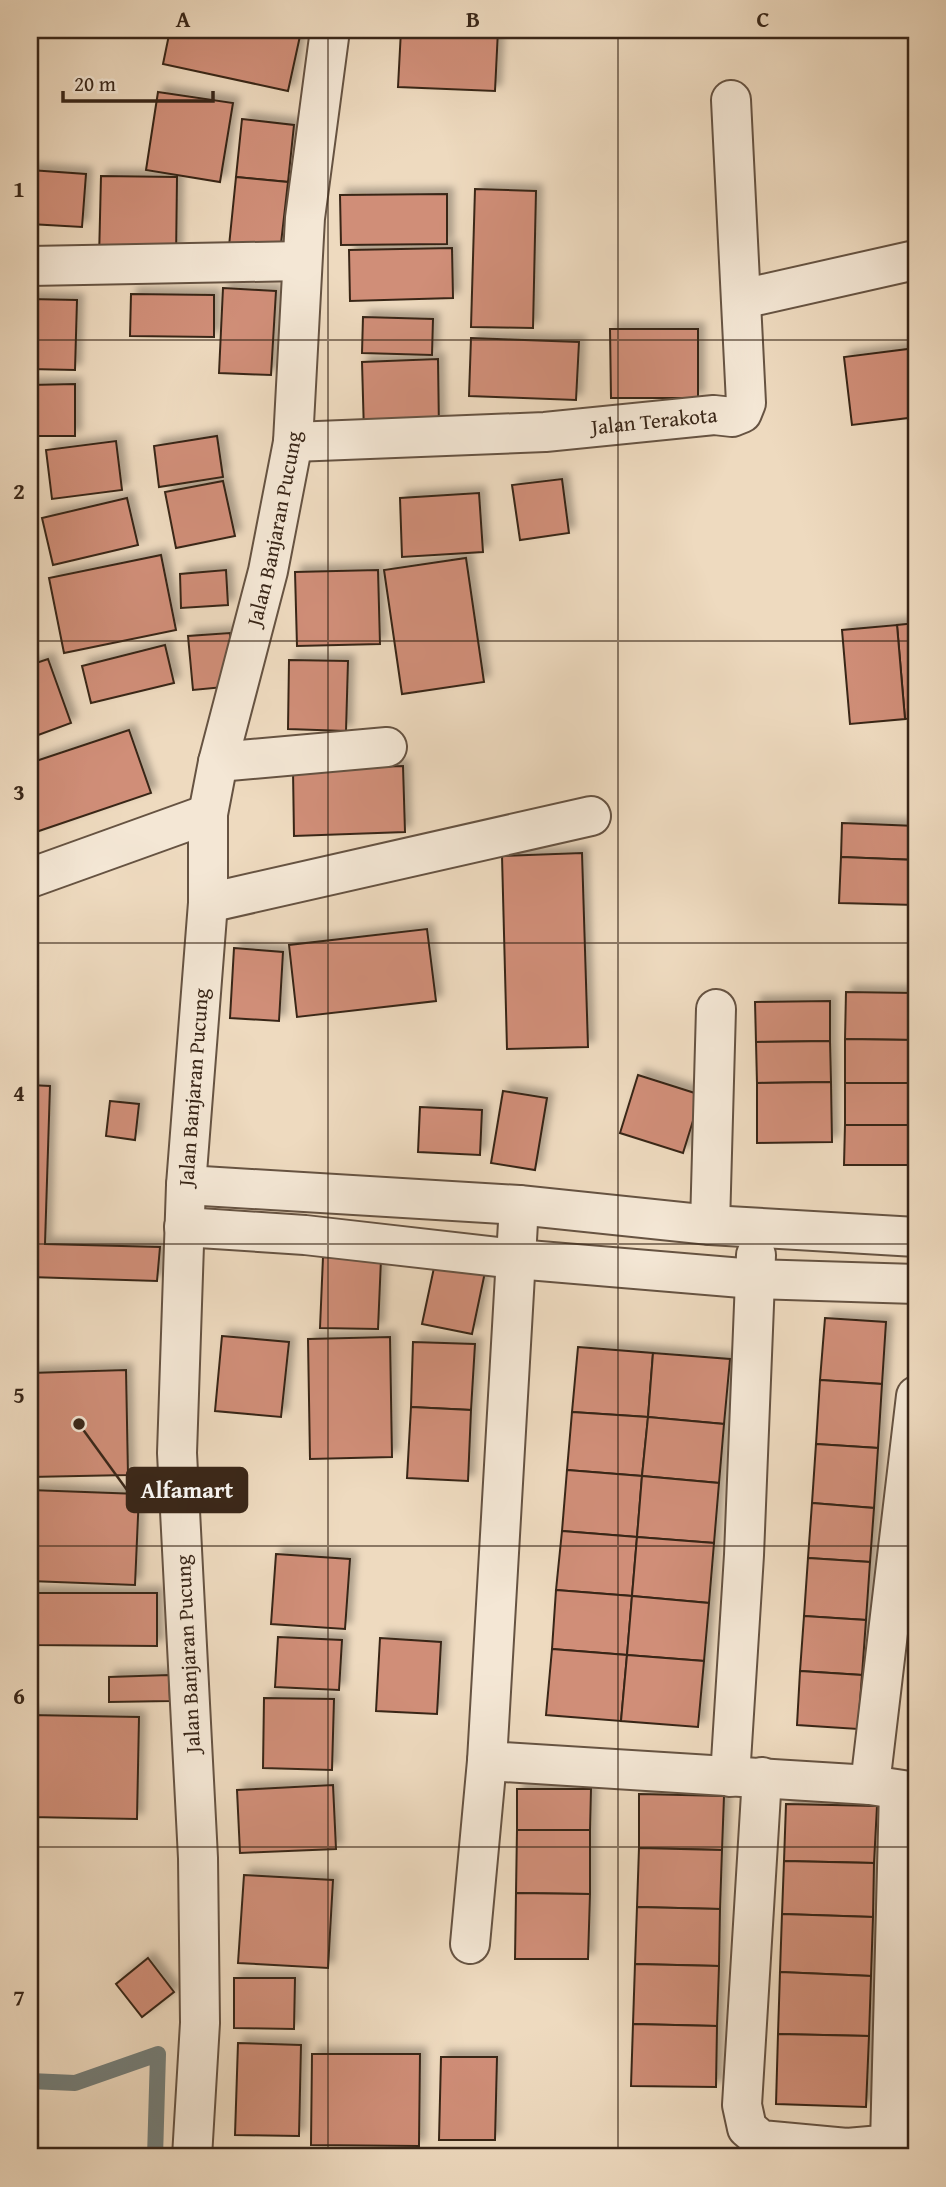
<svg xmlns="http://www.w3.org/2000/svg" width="946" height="2187" font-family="'Gentium Book Plus',serif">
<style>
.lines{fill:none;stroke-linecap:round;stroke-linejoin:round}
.stream{stroke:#747e79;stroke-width:16}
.building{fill:#d08e78;stroke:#392618;stroke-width:2;filter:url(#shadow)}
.minor-casing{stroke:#665342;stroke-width:42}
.tertiary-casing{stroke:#665342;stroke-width:42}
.minor{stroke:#f4e7d5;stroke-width:38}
.tertiary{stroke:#f4e7d5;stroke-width:38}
.grid{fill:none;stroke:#392618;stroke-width:2;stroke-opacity:0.55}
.labels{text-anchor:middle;stroke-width:5;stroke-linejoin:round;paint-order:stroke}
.street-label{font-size:21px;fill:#392618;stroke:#f4e7d5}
.leader{fill:none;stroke:#392618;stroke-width:2.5}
.callout-dot{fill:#392618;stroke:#f4e7d5;stroke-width:2.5}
.callout{fill:#392618;stroke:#392618;stroke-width:2.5}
.callout-label{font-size:23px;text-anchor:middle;font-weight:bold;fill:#fff}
.neatline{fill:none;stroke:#392618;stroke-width:2.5}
.grid-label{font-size:23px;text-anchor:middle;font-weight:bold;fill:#392618}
</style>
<defs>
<filter id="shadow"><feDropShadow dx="6" dy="-6" stdDeviation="3.5" flood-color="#0004"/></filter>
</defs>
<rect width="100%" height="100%" fill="#eedabf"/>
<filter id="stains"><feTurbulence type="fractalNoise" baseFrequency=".00286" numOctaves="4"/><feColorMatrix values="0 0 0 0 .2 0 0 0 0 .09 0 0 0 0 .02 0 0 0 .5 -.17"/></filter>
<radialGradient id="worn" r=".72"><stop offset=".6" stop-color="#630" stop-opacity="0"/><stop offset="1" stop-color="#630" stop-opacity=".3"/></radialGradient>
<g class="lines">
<polyline class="stream" points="30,2081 75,2083 158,2054 155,2157"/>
</g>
<g class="building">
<polygon points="170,30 270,30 300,36 288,91 163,64"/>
<polygon points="401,30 498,30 495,91 398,87"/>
<polygon points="158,92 233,103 220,182 146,170"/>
<polygon points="242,119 294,125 288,182 236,177"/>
<polygon points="30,170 86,174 82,227 30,224"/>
<polygon points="101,176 177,177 176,260 99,259"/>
<polygon points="236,177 288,182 280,252 229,246"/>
<polygon points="475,189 536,191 533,328 471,327"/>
<polygon points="447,194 447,244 341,245 340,195"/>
<polygon points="452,248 453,298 350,301 349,250"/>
<polygon points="223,288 276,291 271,375 219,373"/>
<polygon points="131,294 214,295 214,337 130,336"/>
<polygon points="30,299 77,300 75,370 30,369"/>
<polygon points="363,317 433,319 432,355 362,353"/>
<polygon points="610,329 698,329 698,398 611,398"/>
<polygon points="471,338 579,342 576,400 469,396"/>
<polygon points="916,348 916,417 852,425 844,357"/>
<polygon points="438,359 439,431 364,433 362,362"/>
<polygon points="75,384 75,436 30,436 30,385"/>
<polygon points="217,436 223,477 159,487 154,446"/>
<polygon points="116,441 122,490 52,499 46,450"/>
<polygon points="562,479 569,533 520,540 512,485"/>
<polygon points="223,481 235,536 176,548 165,492"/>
<polygon points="479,493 483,552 402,557 400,498"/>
<polygon points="127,498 138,545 53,565 42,518"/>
<polygon points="161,555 176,630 64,653 49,578"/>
<polygon points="466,558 484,682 402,694 384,570"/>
<polygon points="226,570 228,605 181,608 180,574"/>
<polygon points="378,570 380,644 297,646 295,572"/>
<polygon points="916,623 916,718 905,719 897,625"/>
<polygon points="897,625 905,719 850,724 842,630"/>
<polygon points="230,633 234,686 193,690 188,636"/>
<polygon points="165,645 174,683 91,703 82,666"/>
<polygon points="48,659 71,723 30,738 30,665"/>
<polygon points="289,660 348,661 346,731 288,729"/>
<polygon points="129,730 151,793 30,834 30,763"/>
<polygon points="403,766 405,832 294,836 293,770"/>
<polygon points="842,823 916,826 916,860 841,857"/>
<polygon points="582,853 588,1047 507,1049 502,856"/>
<polygon points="841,857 916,860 915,905 839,903"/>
<polygon points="427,929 436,1001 297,1017 289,945"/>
<polygon points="234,948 283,952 279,1021 230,1018"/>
<polygon points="846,992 915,993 914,1040 845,1039"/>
<polygon points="830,1001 830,1041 756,1042 755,1002"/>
<polygon points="845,1039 914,1040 914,1083 845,1083"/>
<polygon points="830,1041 831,1082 757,1083 756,1042"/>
<polygon points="638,1075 701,1095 683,1153 620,1133"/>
<polygon points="831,1082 832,1142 757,1143 757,1083"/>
<rect x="845" y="1083" width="69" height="42"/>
<polygon points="30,1085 50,1086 45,1244 160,1247 157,1281 30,1277"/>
<polygon points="503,1091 547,1098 535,1170 491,1163"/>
<polygon points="110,1101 139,1104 135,1140 106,1136"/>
<polygon points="420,1107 482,1110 480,1155 418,1152"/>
<polygon points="845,1125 914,1125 914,1165 844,1165"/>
<polygon points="323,1257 381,1259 378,1329 320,1328"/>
<polygon points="435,1263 485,1272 472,1334 422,1324"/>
<polygon points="825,1318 886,1322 882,1384 820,1380"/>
<polygon points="222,1336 289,1342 281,1417 215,1411"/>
<polygon points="390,1337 392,1457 310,1459 308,1339"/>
<polygon points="413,1342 475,1344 471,1410 411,1407"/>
<polygon points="578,1347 653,1353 648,1417 572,1412"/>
<polygon points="653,1353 730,1359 724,1424 648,1417"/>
<polygon points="126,1370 128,1475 30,1477 30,1373"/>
<polygon points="820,1380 882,1384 878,1448 816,1444"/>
<polygon points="411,1407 471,1410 468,1481 407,1478"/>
<polygon points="572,1412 648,1417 642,1476 567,1470"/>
<polygon points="648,1417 724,1424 719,1483 642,1476"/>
<polygon points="816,1444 878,1448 874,1508 812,1503"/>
<polygon points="567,1470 642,1476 637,1537 562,1531"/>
<polygon points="642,1476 719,1483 714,1543 637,1537"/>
<polygon points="30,1490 139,1494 135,1585 30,1581"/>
<polygon points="812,1503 874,1508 870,1562 808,1558"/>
<polygon points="562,1531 637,1537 632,1596 556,1590"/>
<polygon points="637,1537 714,1543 709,1603 632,1596"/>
<polygon points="276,1554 350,1559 345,1629 271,1624"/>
<polygon points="808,1558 870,1562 866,1620 804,1616"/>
<polygon points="556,1590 632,1596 627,1655 552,1649"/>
<polygon points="30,1593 157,1593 157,1646 30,1645"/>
<polygon points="632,1596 709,1603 704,1661 627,1655"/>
<polygon points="804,1616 866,1620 862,1675 800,1671"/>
<polygon points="278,1637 342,1640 339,1690 275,1687"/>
<polygon points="380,1638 441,1642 437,1714 376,1711"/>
<polygon points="552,1649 627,1655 621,1721 546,1715"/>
<polygon points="627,1655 704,1661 698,1727 621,1721"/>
<polygon points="800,1671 862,1675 858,1729 797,1725"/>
<polygon points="169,1675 170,1701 109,1702 109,1677"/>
<polygon points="264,1698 334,1699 332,1770 263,1768"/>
<polygon points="30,1715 139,1717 137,1819 30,1817"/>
<polygon points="333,1785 336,1849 240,1853 237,1790"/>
<polygon points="517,1789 591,1789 590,1830 517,1830"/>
<polygon points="639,1794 724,1796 722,1850 639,1848"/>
<polygon points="786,1804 877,1806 874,1863 784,1861"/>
<polygon points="517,1830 590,1830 590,1894 516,1893"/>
<polygon points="639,1848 722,1850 720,1909 637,1907"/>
<polygon points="784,1861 874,1863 873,1917 782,1914"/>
<polygon points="244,1875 333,1880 328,1968 238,1963"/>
<polygon points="516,1893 590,1894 588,1959 515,1959"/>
<polygon points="637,1907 720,1909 719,1966 635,1964"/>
<polygon points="782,1914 873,1917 871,1976 780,1972"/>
<polygon points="148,1958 174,1992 142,2017 116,1984"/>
<polygon points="635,1964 719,1966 717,2026 633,2024"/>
<polygon points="780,1972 871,1976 869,2036 778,2034"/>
<polygon points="234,1978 295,1978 294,2029 234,2028"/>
<polygon points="633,2024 717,2026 716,2087 631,2086"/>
<polygon points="778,2034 869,2036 866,2107 776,2104"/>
<polygon points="238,2043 301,2045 299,2136 235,2135"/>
<polygon points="312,2054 420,2054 419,2146 311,2145"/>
<polygon points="441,2057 497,2057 495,2140 439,2140"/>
</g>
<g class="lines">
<g class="minor-casing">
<g id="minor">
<polyline points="30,266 302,261"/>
<polyline points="742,299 915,260"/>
<path id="s1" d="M293 442 545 432 714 415 732 417 742 413 746 403 731 100"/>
<polyline points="218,762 387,747"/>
<polyline points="30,878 208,814"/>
<polyline points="208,903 591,816"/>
<polyline points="186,1185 519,1205 710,1225 916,1237"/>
<polyline points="710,1225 716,1009"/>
<polyline points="184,1227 305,1235 516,1259 754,1279 916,1284"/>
<polyline points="487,1761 870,1785 916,1792"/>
<polyline points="730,1777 744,1555 756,1255"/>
<polyline points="762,1777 742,2105 747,2128 761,2140 847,2148 916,2142"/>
<polyline points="870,1785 916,1396"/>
<polyline points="470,1944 487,1761 519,1205"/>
<polyline points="890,2144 899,1790"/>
</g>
</g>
<g class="tertiary-casing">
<g id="tertiary">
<path id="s2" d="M192 2157 200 2023 198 1858 177 1453 186 1185 208 903V814L218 762 268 571 293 442 305 218 330 30"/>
</g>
</g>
<use href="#minor" class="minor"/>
<use href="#tertiary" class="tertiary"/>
</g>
<path class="grid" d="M328 30V2157M618 30V2157M30 340H916M30 641H916M30 943H916M30 1244H916M30 1546H916M30 1847H916"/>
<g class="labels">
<g class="street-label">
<text dy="7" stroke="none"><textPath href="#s1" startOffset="362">Jalan Terakota</textPath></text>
<text dy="7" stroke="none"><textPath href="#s2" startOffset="1638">Jalan Banjaran Pucung</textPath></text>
<text dy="7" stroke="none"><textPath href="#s2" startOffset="1071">Jalan Banjaran Pucung</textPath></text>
<text transform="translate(188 1654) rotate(-93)" y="7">Jalan Banjaran Pucung</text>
</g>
</g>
<path class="leader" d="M79 1424L127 1490"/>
<circle class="callout-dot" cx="79" cy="1424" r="7"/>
<rect class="callout" x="127" y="1468" width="120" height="44" rx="7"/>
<g class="callout-label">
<text x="187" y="1498">Alfamart</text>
</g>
<rect width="946" height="2187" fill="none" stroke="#eedabf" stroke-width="77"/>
<path d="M63 91v10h150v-10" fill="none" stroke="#392618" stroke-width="3.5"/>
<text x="74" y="91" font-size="21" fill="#392618" stroke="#f4e7d5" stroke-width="5" paint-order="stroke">20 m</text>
<rect x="38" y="38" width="870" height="2110" class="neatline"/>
<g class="grid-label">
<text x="183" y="27">A</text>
<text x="473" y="27">B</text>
<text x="763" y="27">C</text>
<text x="19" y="197">1</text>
<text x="19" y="499">2</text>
<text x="19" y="800">3</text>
<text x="19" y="1101">4</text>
<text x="19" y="1403">5</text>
<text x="19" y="1704">6</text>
<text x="19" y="2006">7</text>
</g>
<rect width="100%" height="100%" filter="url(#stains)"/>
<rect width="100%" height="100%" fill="url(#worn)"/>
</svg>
